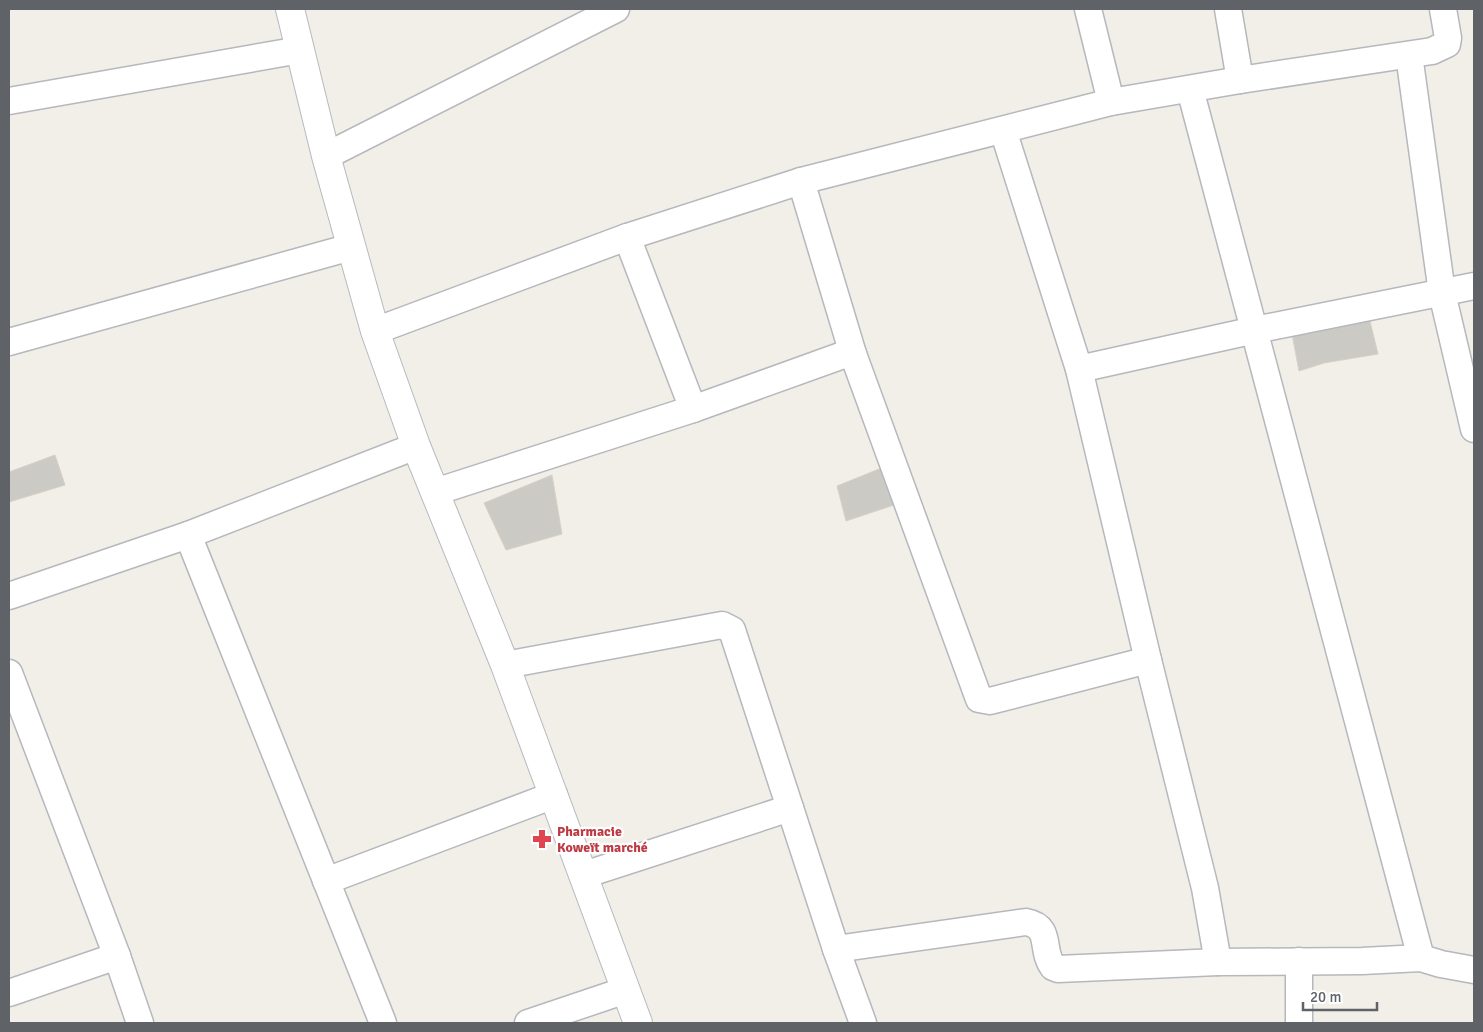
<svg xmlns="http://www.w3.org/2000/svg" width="1483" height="1032" font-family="Signika,sans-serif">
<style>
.building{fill:#cccac5;stroke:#d6d1c6}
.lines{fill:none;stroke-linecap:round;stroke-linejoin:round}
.street-casing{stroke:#b5b8bc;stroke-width:29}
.secondary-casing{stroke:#b6babf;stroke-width:30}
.street{stroke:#fff;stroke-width:26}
.secondary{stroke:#fff;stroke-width:28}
.labels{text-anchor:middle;stroke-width:4.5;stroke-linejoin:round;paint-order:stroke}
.health-label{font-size:14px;font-weight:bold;fill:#be3a42;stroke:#fff;text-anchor:start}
</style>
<rect width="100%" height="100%" fill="#f1efe8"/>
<g class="building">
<polygon points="1369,317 1378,354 1324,363 1299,371 1292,334"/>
<polygon points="55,455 65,485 9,502 9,472"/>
<polygon points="889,465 903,502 846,521 837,486"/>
<polygon points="552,475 562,534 506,550 484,503"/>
</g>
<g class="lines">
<g class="street-casing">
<g id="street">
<polyline points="1088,9 1111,102"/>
<polyline points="1228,9 1240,80"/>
<polyline points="1409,55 1442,293 1474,429"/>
<polyline points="1190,89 1421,958"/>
<polyline points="9,101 300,50"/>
<polyline points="326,156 616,9"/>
<polyline points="801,181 853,354 979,699 990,701 1148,660"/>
<polyline points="627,237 693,409"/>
<polyline points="375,331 627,237 801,181 1111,102 1240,80 1432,51 1447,44 1448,38 1443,9"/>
<polyline points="9,342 351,247"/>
<polyline points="1079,369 1255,330 1474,286"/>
<polyline points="435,492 693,409 846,354 853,354"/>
<polyline points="188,535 383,1023"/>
<polyline points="9,596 188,535 416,446"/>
<polyline points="505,665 722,625 732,630 836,949 863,1023"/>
<polyline points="9,673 117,956 140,1023"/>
<polyline points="584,875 790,808"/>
<polyline points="326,881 554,795"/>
<path d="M836 949 1026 922C1053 927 1040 950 1053 967L1058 969 1218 962 1205 888 1148 660 1079 369 1003 130"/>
<polyline points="1299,961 1299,1023"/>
<polyline points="1218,962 1362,961 1421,958 1441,964 1474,970"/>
<polyline points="9,993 117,956"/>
<polyline points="528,1023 626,990"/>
</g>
</g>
<g class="secondary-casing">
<polyline id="secondary" points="290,9 326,156 375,331 416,446 505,665 638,1023"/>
</g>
<use href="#street" class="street"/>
<use href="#secondary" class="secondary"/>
</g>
<defs>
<g id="pharmacy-bare" transform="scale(1.5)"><path d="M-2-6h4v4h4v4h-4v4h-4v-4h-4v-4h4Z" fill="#e0444e" stroke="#fff" stroke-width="2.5" paint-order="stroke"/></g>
</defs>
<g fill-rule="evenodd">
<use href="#pharmacy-bare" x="542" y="839"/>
</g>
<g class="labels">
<g class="health-label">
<text x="557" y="836">Pharmacie<tspan x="557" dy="16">Koweït marché</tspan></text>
</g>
</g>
<rect width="1483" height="1032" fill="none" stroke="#5f6368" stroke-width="20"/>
<path d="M1303 1002v8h74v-8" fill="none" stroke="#5f6368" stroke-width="2.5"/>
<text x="1310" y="1002" font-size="15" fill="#5f6368" stroke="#ffffff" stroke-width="4" paint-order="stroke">20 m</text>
</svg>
